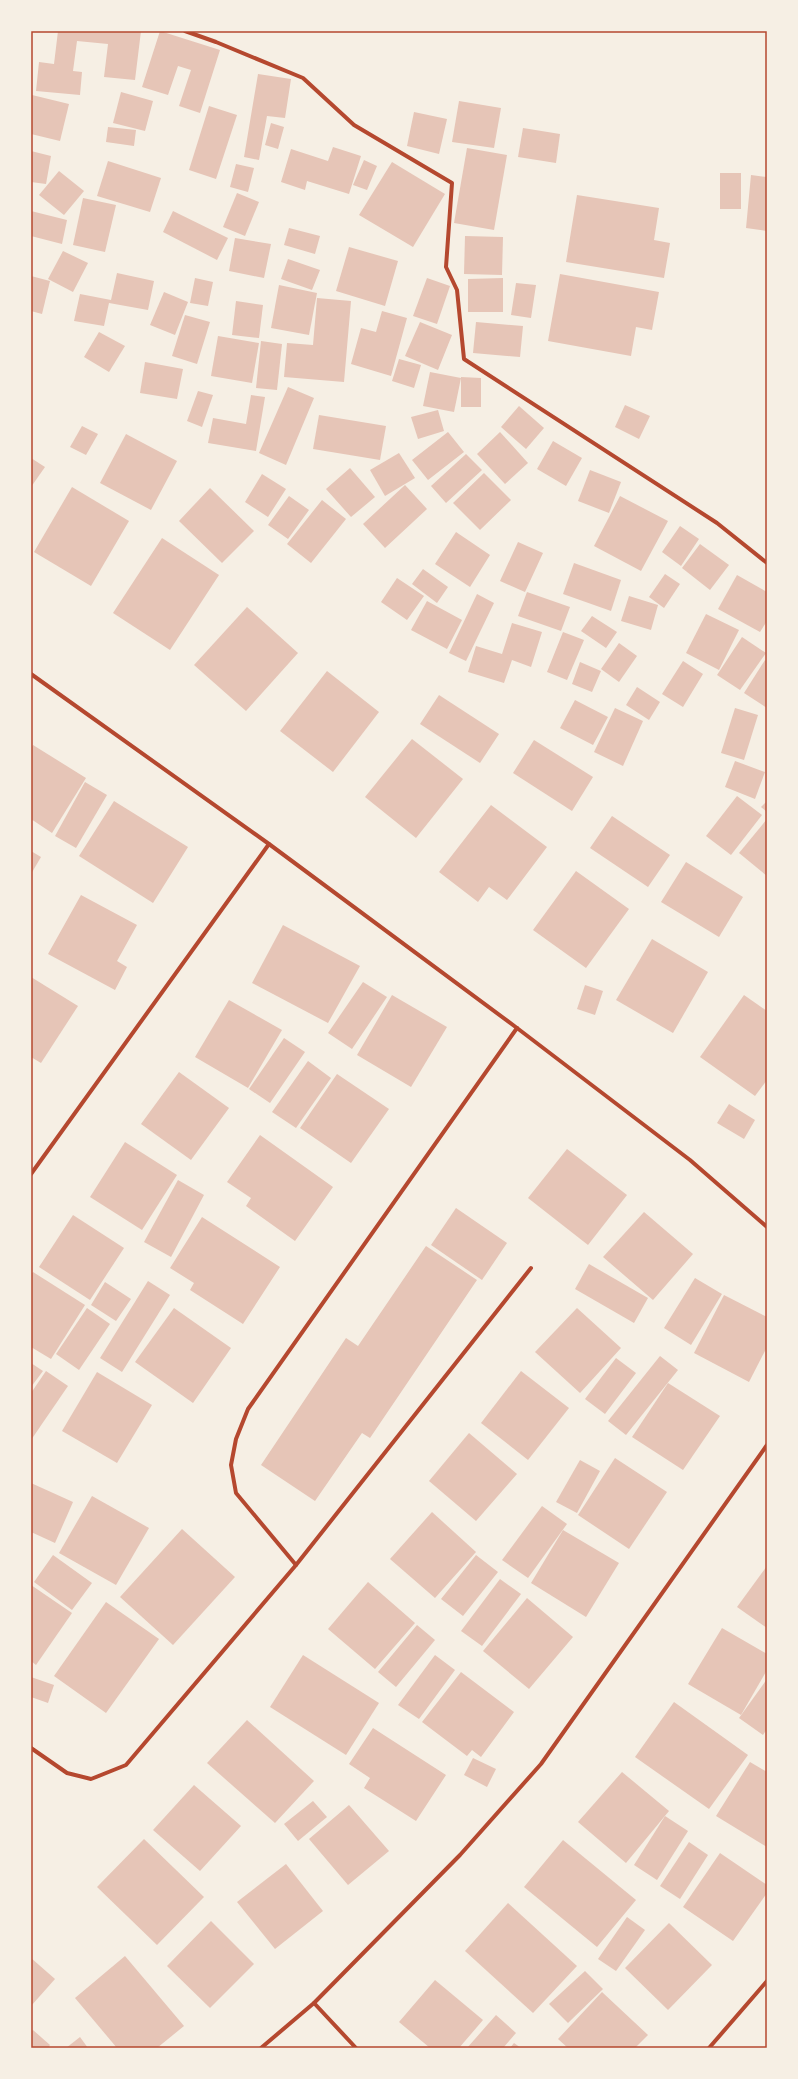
<svg xmlns="http://www.w3.org/2000/svg" width="798" height="2079" font-family="'Sofia Sans Condensed',sans-serif">
<style>
.building{fill:#e6c5b7}
.lines{fill:none;stroke-linecap:round;stroke-linejoin:round}
.minor{stroke:#b5482f;stroke-width:4}
.neatline{fill:none;stroke:#b5482f;stroke-width:1.5}
</style>
<rect width="100%" height="100%" fill="#f6efe4"/>
<g class="building">
<polygon points="58,31 141,31 135,80 104,77 108,44 77,41 73,71 82,72 80,95 36,91 39,62 54,64"/>
<polygon points="160,31 220,50 200,113 179,106 191,70 178,66 168,95 142,87"/>
<polygon points="258,74 291,79 285,118 267,116 259,160 244,157"/>
<polygon points="121,92 153,101 145,131 113,123"/>
<polygon points="32,95 69,104 60,141 31,134"/>
<polygon points="459,101 501,108 494,148 452,142"/>
<polygon points="209,106 237,115 216,179 189,170"/>
<polygon points="414,112 447,119 439,154 407,146"/>
<polygon points="271,123 284,127 278,149 265,145"/>
<polygon points="108,127 136,130 134,146 106,142"/>
<polygon points="523,128 560,134 556,163 518,157"/>
<polygon points="333,147 361,156 349,194 307,181 305,190 281,182 291,149 328,161"/>
<polygon points="467,148 507,155 494,230 454,223"/>
<polygon points="31,151 51,156 46,184 31,182"/>
<polygon points="364,160 377,166 367,190 353,185"/>
<polygon points="108,161 161,178 150,212 97,196"/>
<polygon points="392,162 445,194 413,247 359,215"/>
<polygon points="236,164 254,168 248,192 230,187"/>
<polygon points="59,171 84,191 64,215 39,195"/>
<rect x="720" y="173" width="21" height="36"/>
<polygon points="751,175 767,177 767,231 746,228"/>
<polygon points="237,193 259,202 245,236 223,227"/>
<polygon points="577,195 659,208 654,240 670,243 664,278 566,262"/>
<polygon points="83,198 116,205 105,252 73,245"/>
<polygon points="31,211 67,220 62,244 31,236"/>
<polygon points="173,211 228,238 217,260 163,232"/>
<polygon points="289,228 320,236 315,254 284,245"/>
<polygon points="465,236 503,237 502,275 464,274"/>
<polygon points="235,238 271,244 264,278 229,271"/>
<polygon points="349,247 398,261 385,306 336,291"/>
<polygon points="63,251 88,263 73,292 48,279"/>
<polygon points="288,259 320,270 312,290 281,279"/>
<polygon points="117,273 154,281 148,310 109,303 104,326 74,321 80,294 111,300"/>
<polygon points="560,274 659,292 652,330 636,327 631,356 548,341"/>
<polygon points="31,276 50,281 42,314 31,311"/>
<polygon points="195,278 213,282 208,306 190,303"/>
<polygon points="427,278 450,286 437,324 413,316"/>
<polygon points="503,278 503,312 468,312 468,279"/>
<polygon points="516,283 536,285 531,318 511,315"/>
<polygon points="279,285 317,293 309,335 271,328"/>
<polygon points="164,292 188,302 175,335 150,325"/>
<polygon points="317,298 351,301 344,382 284,377 287,343 313,345"/>
<polygon points="236,301 263,305 259,338 232,335"/>
<polygon points="382,311 407,318 391,376 351,364 361,328 376,332"/>
<polygon points="185,315 210,322 197,364 172,356"/>
<polygon points="420,322 452,335 438,370 405,356"/>
<polygon points="476,322 523,326 520,357 473,353"/>
<polygon points="99,332 125,346 109,372 84,357"/>
<polygon points="218,336 259,343 252,383 211,376"/>
<polygon points="261,341 282,344 277,390 256,388"/>
<polygon points="399,359 421,365 414,388 392,381"/>
<polygon points="145,362 183,369 177,399 140,393"/>
<polygon points="430,372 461,378 454,412 423,406"/>
<polygon points="461,377 481,378 481,407 461,407"/>
<polygon points="288,387 314,398 286,465 259,453"/>
<polygon points="198,391 213,395 202,427 187,421"/>
<polygon points="251,395 265,397 256,451 208,443 213,418 246,424"/>
<polygon points="625,405 650,416 639,439 615,427"/>
<polygon points="519,406 544,428 526,449 501,427"/>
<polygon points="438,410 444,431 418,439 411,417"/>
<polygon points="319,415 386,426 380,460 313,449"/>
<polygon points="82,426 98,434 86,455 70,447"/>
<polygon points="448,432 464,452 428,480 412,460"/>
<polygon points="500,432 528,463 505,484 477,454"/>
<polygon points="126,434 177,461 151,510 100,483"/>
<polygon points="553,441 582,458 566,486 537,469"/>
<polygon points="399,453 415,478 385,496 370,470"/>
<polygon points="466,454 482,470 446,503 431,486"/>
<polygon points="31,458 45,467 31,487"/>
<polygon points="350,468 375,497 351,517 326,489"/>
<polygon points="590,470 621,482 609,513 578,501"/>
<polygon points="484,473 511,500 480,530 453,503"/>
<polygon points="262,474 286,489 268,517 245,502"/>
<polygon points="405,485 427,509 385,548 363,524"/>
<polygon points="72,487 129,521 91,586 34,552"/>
<polygon points="210,488 254,531 222,563 179,521"/>
<polygon points="289,496 309,510 288,539 268,525"/>
<polygon points="620,496 668,521 641,571 594,546"/>
<polygon points="322,500 346,519 311,563 287,544"/>
<polygon points="680,526 699,539 681,566 662,552"/>
<polygon points="456,532 490,555 470,587 435,564"/>
<polygon points="162,538 219,575 170,650 113,613"/>
<polygon points="518,542 543,553 525,592 500,581"/>
<polygon points="700,544 729,565 710,590 682,568"/>
<polygon points="574,563 621,580 611,611 563,594"/>
<polygon points="423,569 448,587 437,603 412,584"/>
<polygon points="665,574 680,584 664,608 649,597"/>
<polygon points="737,575 767,592 767,621 760,632 718,609"/>
<polygon points="397,578 424,596 407,620 381,602"/>
<polygon points="527,592 570,607 561,631 518,616"/>
<polygon points="477,594 494,603 466,661 449,653"/>
<polygon points="629,596 658,605 651,630 621,621"/>
<polygon points="427,601 462,620 447,649 411,630"/>
<polygon points="247,607 298,653 246,711 194,665"/>
<polygon points="706,614 739,630 719,670 686,653"/>
<polygon points="592,616 617,632 606,648 581,631"/>
<polygon points="512,623 542,632 531,667 512,660 504,683 468,672 476,646 502,654"/>
<polygon points="563,632 584,640 567,680 547,672"/>
<polygon points="742,637 766,653 740,690 717,675"/>
<polygon points="619,643 637,656 619,682 601,669"/>
<polygon points="765,660 767,662 767,708 744,693"/>
<polygon points="683,661 703,674 683,707 662,694"/>
<polygon points="580,662 601,671 592,692 572,684"/>
<polygon points="327,671 379,712 333,772 280,731"/>
<polygon points="637,687 660,702 649,720 626,705"/>
<polygon points="439,695 499,734 480,763 420,724"/>
<polygon points="575,700 608,717 593,745 560,728"/>
<polygon points="615,708 643,721 623,766 594,752"/>
<polygon points="735,708 758,715 744,760 721,753"/>
<polygon points="412,739 463,779 416,838 365,797"/>
<polygon points="534,740 593,777 572,811 513,773"/>
<polygon points="33,745 86,778 52,833 31,819 31,749"/>
<polygon points="735,761 765,772 755,799 725,787"/>
<polygon points="85,782 107,795 76,848 55,836"/>
<polygon points="737,796 762,815 731,855 706,836"/>
<polygon points="114,801 188,847 153,903 79,856"/>
<polygon points="767,801 767,812 761,807"/>
<polygon points="491,805 547,847 507,900 489,887 478,902 439,872"/>
<polygon points="612,816 670,855 648,887 590,848"/>
<polygon points="767,819 767,876 739,853"/>
<polygon points="31,851 41,857 31,874"/>
<polygon points="686,862 743,897 719,937 661,902"/>
<polygon points="576,871 629,909 586,968 533,930"/>
<polygon points="81,895 137,925 117,961 127,967 115,990 48,954"/>
<polygon points="283,925 360,966 328,1023 252,983"/>
<polygon points="652,939 708,972 673,1033 616,1000"/>
<polygon points="31,977 78,1006 41,1063 31,1057"/>
<polygon points="363,982 387,997 352,1049 328,1033"/>
<polygon points="585,985 603,991 595,1015 577,1009"/>
<polygon points="392,995 447,1027 411,1087 357,1055"/>
<polygon points="744,995 767,1011 767,1080 755,1096 700,1057"/>
<polygon points="229,1000 282,1030 248,1088 195,1057"/>
<polygon points="284,1038 305,1052 270,1103 249,1089"/>
<polygon points="308,1061 331,1078 296,1128 272,1112"/>
<polygon points="179,1072 229,1108 191,1160 141,1124"/>
<polygon points="337,1074 389,1109 351,1163 300,1128"/>
<polygon points="729,1104 755,1120 744,1139 717,1123"/>
<polygon points="260,1135 333,1187 295,1241 246,1206 251,1198 227,1182"/>
<polygon points="125,1142 177,1175 142,1230 90,1197"/>
<polygon points="567,1149 627,1195 588,1245 528,1198"/>
<polygon points="178,1180 204,1195 171,1257 144,1242"/>
<polygon points="456,1208 507,1243 482,1280 431,1245"/>
<polygon points="644,1212 693,1254 653,1300 603,1257"/>
<polygon points="73,1215 124,1248 90,1300 39,1267"/>
<polygon points="202,1217 280,1267 243,1324 190,1290 194,1283 170,1268"/>
<polygon points="426,1246 477,1280 370,1438 362,1433 315,1501 261,1465 346,1338 358,1346"/>
<polygon points="589,1264 648,1298 634,1323 575,1289"/>
<polygon points="33,1272 85,1305 51,1359 31,1347 31,1275"/>
<polygon points="695,1278 722,1294 691,1345 664,1328"/>
<polygon points="148,1281 170,1295 122,1372 100,1358"/>
<polygon points="105,1282 131,1299 116,1321 91,1305"/>
<polygon points="724,1295 767,1317 767,1347 749,1382 694,1353"/>
<polygon points="87,1308 110,1324 79,1370 56,1354"/>
<polygon points="174,1308 231,1348 193,1403 135,1362"/>
<polygon points="577,1308 621,1348 580,1393 535,1352"/>
<polygon points="660,1356 678,1370 626,1435 608,1421"/>
<polygon points="616,1358 636,1373 605,1414 585,1399"/>
<polygon points="31,1363 43,1371 31,1387"/>
<polygon points="46,1371 68,1386 31,1440 31,1393"/>
<polygon points="521,1371 569,1408 528,1460 481,1423"/>
<polygon points="97,1372 152,1405 117,1463 62,1431"/>
<polygon points="668,1383 720,1416 683,1470 632,1437"/>
<polygon points="469,1433 517,1474 476,1521 429,1481"/>
<polygon points="615,1458 667,1492 629,1549 578,1515"/>
<polygon points="580,1460 600,1471 577,1513 556,1502"/>
<polygon points="31,1483 73,1502 55,1543 31,1532"/>
<polygon points="92,1496 149,1528 116,1585 59,1553"/>
<polygon points="542,1506 567,1524 528,1578 502,1560"/>
<polygon points="432,1512 476,1552 435,1598 390,1559"/>
<polygon points="182,1529 235,1577 173,1645 120,1597"/>
<polygon points="563,1530 619,1563 586,1617 531,1583"/>
<polygon points="53,1555 92,1583 72,1610 34,1582"/>
<polygon points="476,1555 498,1572 463,1616 441,1599"/>
<polygon points="767,1566 767,1628 737,1607"/>
<polygon points="500,1579 521,1594 482,1646 461,1631"/>
<polygon points="368,1582 415,1623 375,1669 328,1629"/>
<polygon points="31,1585 72,1613 36,1665 31,1661"/>
<polygon points="527,1598 573,1637 529,1689 483,1651"/>
<polygon points="106,1602 159,1639 106,1713 54,1676"/>
<polygon points="417,1625 435,1640 396,1687 378,1672"/>
<polygon points="722,1628 767,1654 767,1670 741,1715 688,1684"/>
<polygon points="303,1655 379,1703 346,1755 270,1707"/>
<polygon points="435,1655 455,1670 419,1719 398,1705"/>
<polygon points="461,1672 514,1712 481,1757 472,1750 467,1756 422,1722"/>
<polygon points="31,1677 54,1685 48,1703 31,1697"/>
<polygon points="767,1679 767,1729 763,1735 739,1718"/>
<polygon points="674,1702 748,1755 709,1809 635,1757"/>
<polygon points="247,1720 314,1781 275,1823 207,1763"/>
<polygon points="373,1728 446,1775 416,1821 364,1788 370,1778 349,1764"/>
<polygon points="473,1758 496,1769 487,1787 464,1775"/>
<polygon points="750,1762 767,1772 767,1847 716,1816"/>
<polygon points="622,1772 669,1811 626,1863 578,1822"/>
<polygon points="194,1785 241,1826 200,1871 153,1830"/>
<polygon points="313,1801 327,1817 298,1841 284,1824"/>
<polygon points="349,1805 389,1851 348,1885 309,1839"/>
<polygon points="665,1816 688,1831 657,1880 634,1865"/>
<polygon points="144,1839 204,1897 157,1945 97,1887"/>
<polygon points="563,1840 636,1900 597,1947 524,1887"/>
<polygon points="689,1842 708,1855 680,1899 660,1886"/>
<polygon points="720,1853 767,1885 767,1893 733,1941 683,1907"/>
<polygon points="286,1864 323,1911 275,1949 237,1902"/>
<polygon points="508,1903 577,1966 533,2013 465,1951"/>
<polygon points="627,1917 645,1930 616,1971 598,1959"/>
<polygon points="211,1921 254,1964 210,2008 167,1966"/>
<polygon points="669,1923 712,1965 668,2010 625,1968"/>
<polygon points="125,1956 184,2026 157,2048 117,2048 75,1998"/>
<polygon points="31,1958 55,1979 31,2006"/>
<polygon points="585,1971 603,1989 568,2023 549,2004"/>
<polygon points="435,1980 483,2020 459,2048 430,2048 399,2022"/>
<polygon points="602,1992 648,2035 635,2048 568,2048 558,2039"/>
<polygon points="496,2015 516,2033 503,2048 467,2048"/>
<polygon points="33,2030 50,2045 48,2048 31,2048 31,2032"/>
<polygon points="80,2037 88,2048 66,2048"/>
<polygon points="514,2043 521,2048 510,2048"/>
</g>
<g class="lines">
<g class="minor">
<polyline points="185,31 216,42 303,78 354,125 452,183 446,267 457,290 464,359 717,523 767,563"/>
<polyline points="31,674 269,844 517,1028 690,1160 767,1227"/>
<polyline points="31,1174 269,844"/>
<polyline points="296,1565 236,1493 231,1465 236,1439 248,1409 517,1028"/>
<polyline points="31,1748 67,1773 91,1779 126,1765 296,1565 531,1268"/>
<polyline points="314,2003 356,2048"/>
<polyline points="261,2048 314,2003 460,1855 541,1764 767,1445"/>
<polyline points="709,2048 767,1981"/>
</g>
</g>
<rect width="798" height="2079" fill="none" stroke="#f6efe4" stroke-width="64"/>
<rect x="32" y="32" width="734" height="2015" class="neatline"/>
</svg>
